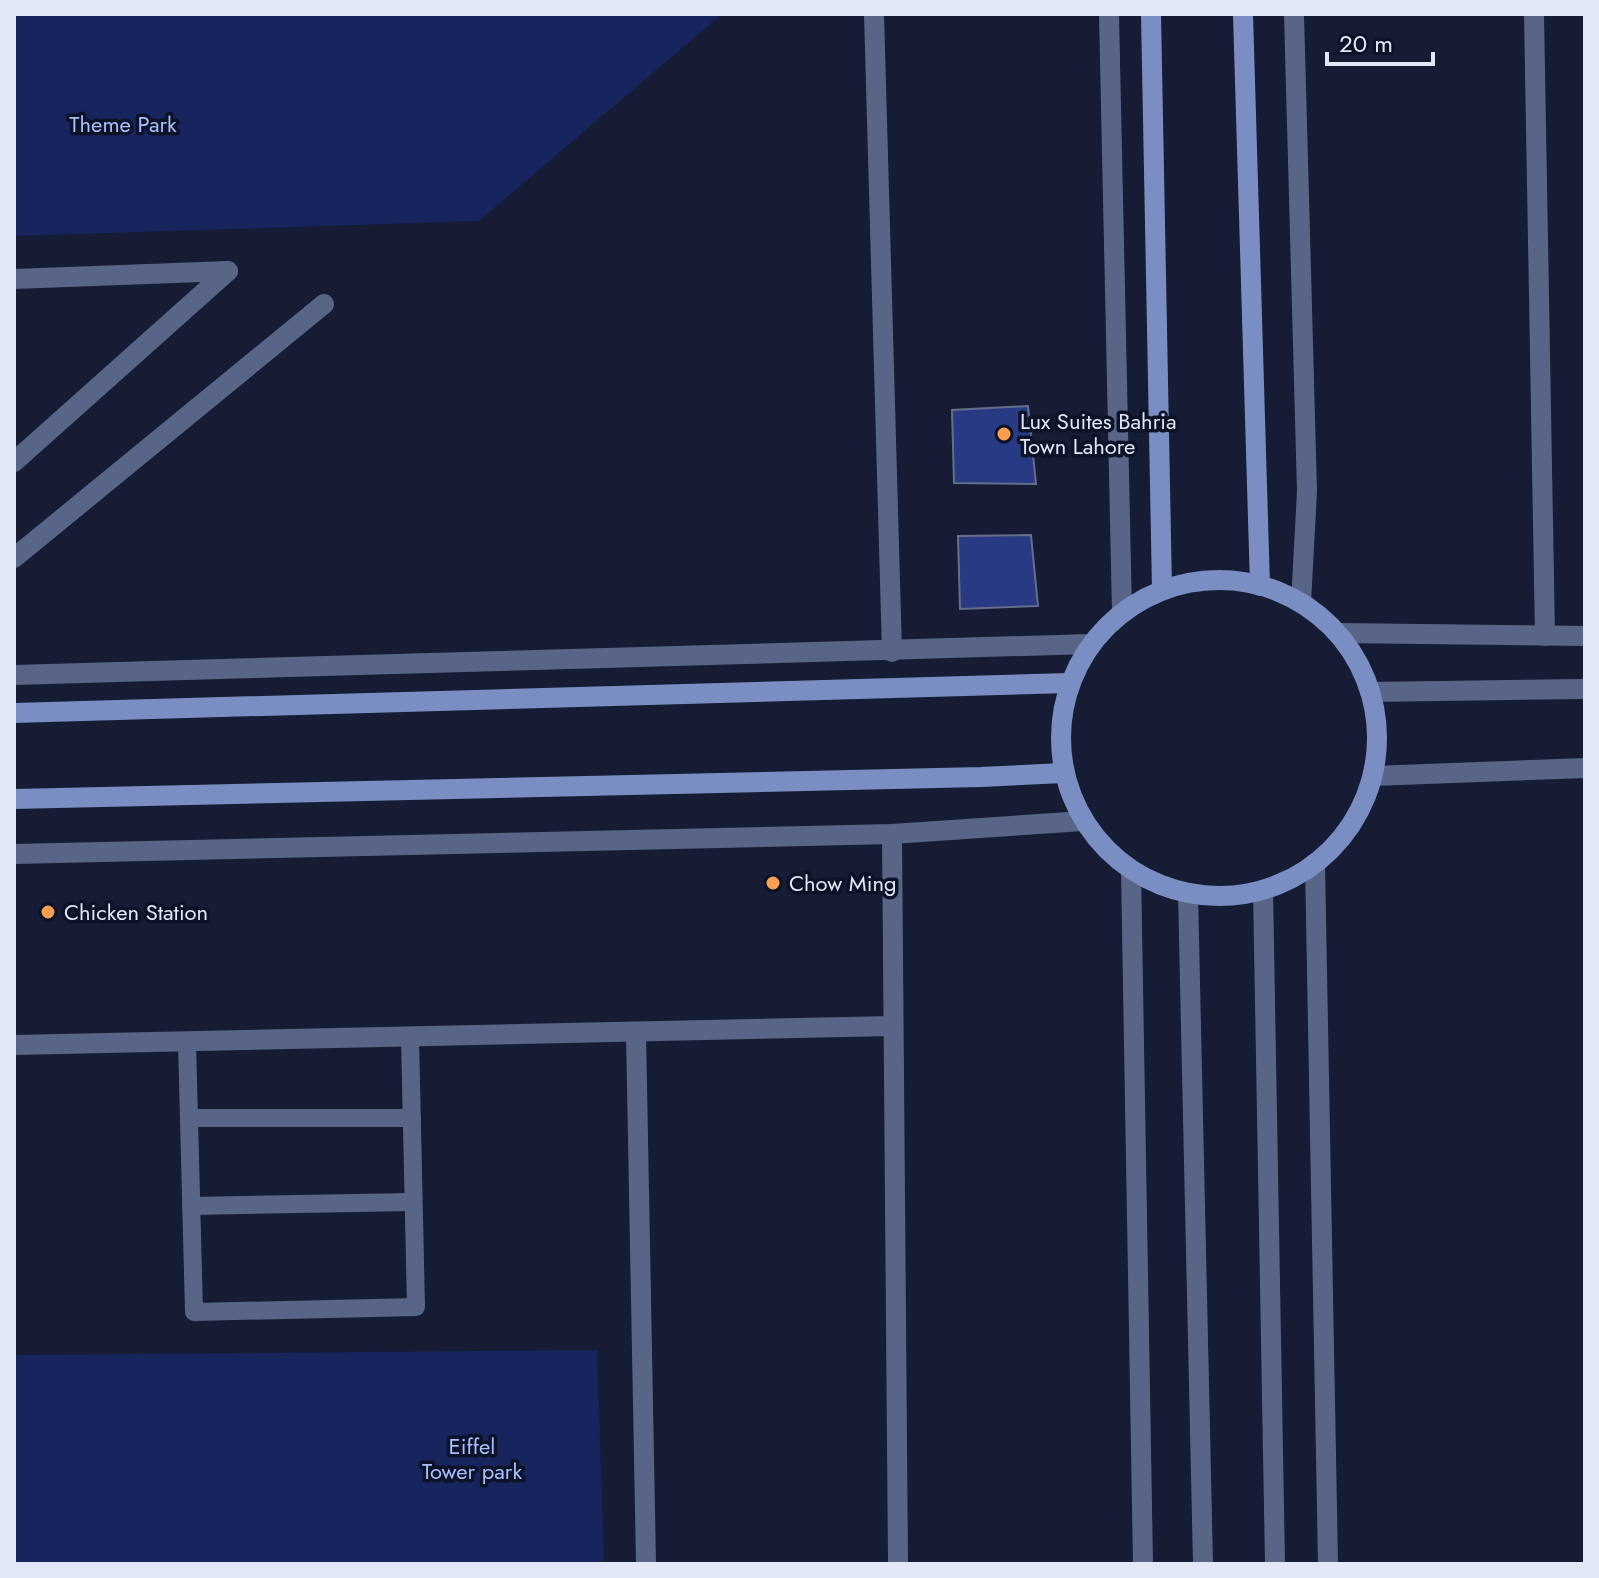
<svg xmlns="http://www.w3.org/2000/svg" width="1599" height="1578" font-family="Jost,sans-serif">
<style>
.green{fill:#17245e}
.building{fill:#283a83;stroke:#656f8a;stroke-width:2}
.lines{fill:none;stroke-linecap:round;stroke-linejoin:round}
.lane{stroke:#596587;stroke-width:18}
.street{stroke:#596587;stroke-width:20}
.secondary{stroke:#7a8ec4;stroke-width:20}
.poi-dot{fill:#fa9f4f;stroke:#0c1328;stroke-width:3}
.labels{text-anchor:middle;stroke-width:7;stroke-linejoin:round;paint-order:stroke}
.park-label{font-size:22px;fill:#a9bffe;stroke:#0c1328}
.poi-label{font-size:22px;fill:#e1e7f7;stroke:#0c1328;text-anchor:start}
</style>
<rect width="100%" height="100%" fill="#151c33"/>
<g class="green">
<polygon points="14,14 722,14 479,221 14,236"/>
<polygon points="597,1350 604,1564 14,1564 14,1355"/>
</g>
<g class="building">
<polygon points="1028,406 1036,484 954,483 952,410"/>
<polygon points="1031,535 1038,606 960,609 958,536"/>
</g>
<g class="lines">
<g class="lane">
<polyline points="187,1042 194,1312 416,1307 410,1037"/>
<polyline points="189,1118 412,1118"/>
<polyline points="191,1206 413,1202"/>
</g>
<g class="street">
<polyline points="874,14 892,652"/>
<polyline points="1109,14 1122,612"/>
<polyline points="1294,14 1307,491 1301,603"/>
<polyline points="1534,14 1545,636"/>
<polyline points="14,279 228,271"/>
<polyline points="14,462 228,271"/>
<polyline points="14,558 324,304"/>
<polyline points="1338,633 1585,636"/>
<polyline points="14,675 1090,644"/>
<polyline points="1370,692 1585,689"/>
<polyline points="1373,776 1585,768"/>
<polyline points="892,834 898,1564"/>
<polyline points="14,854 892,834 1083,821"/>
<polyline points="1315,863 1328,1564"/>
<polyline points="1131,870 1143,1564"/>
<polyline points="1263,890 1275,1564"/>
<polyline points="1188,893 1203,1564"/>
<polyline points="636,1032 646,1564"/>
<polyline points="14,1045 892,1026"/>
</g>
<g class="secondary">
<polyline points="1151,14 1162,590"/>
<polyline points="1243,14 1260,586"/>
<circle cx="1219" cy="738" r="158"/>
<polyline points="14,713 1069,683"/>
<polyline points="14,799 981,777 1063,773"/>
</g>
</g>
<g class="poi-dot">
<circle cx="1004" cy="434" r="8"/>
<circle cx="773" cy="883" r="8"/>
<circle cx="48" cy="912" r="8"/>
</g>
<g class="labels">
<g class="park-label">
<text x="123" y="132">Theme Park</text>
<text x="472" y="1454">Eiffel<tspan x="472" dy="25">Tower park</tspan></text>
</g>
<g class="poi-label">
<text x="1020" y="429">Lux Suites Bahria<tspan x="1020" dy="25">Town Lahore</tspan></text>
<text x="789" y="891">Chow Ming</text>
<text x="64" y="920">Chicken Station</text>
</g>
</g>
<rect width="1599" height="1578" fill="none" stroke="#e1e7f7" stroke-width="32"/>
<path d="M1327 52v12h106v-12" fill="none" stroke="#e1e7f7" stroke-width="4"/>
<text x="1339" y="52" font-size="24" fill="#e1e7f7" stroke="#0c1328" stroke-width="6" paint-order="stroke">20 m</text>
</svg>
